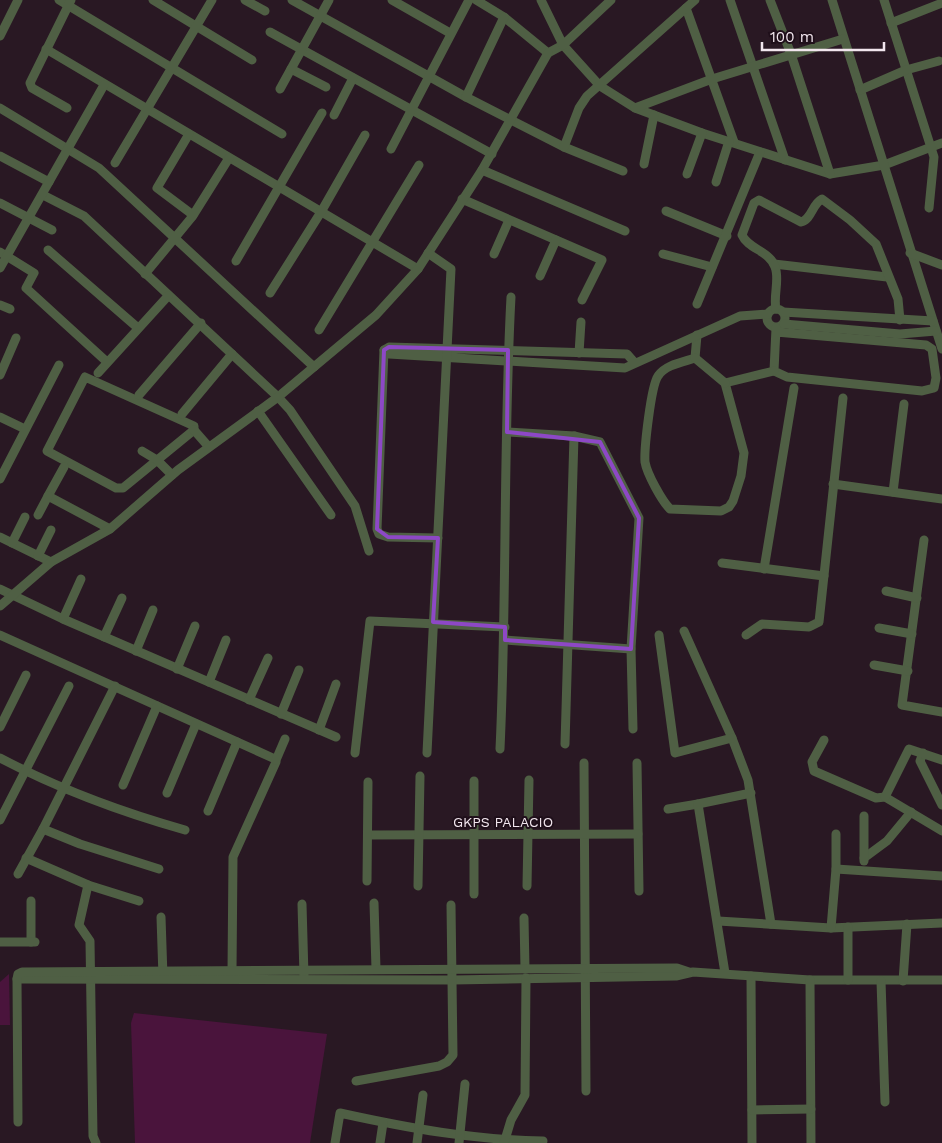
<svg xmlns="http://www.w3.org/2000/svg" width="942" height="1143" font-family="'Work Sans',sans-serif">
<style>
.green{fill:#4a143c}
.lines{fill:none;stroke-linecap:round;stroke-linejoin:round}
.minor{stroke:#4f5f44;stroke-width:9}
.marked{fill:none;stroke:#8d48c6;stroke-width:4;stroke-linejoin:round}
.labels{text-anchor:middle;stroke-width:4;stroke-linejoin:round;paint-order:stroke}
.street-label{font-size:14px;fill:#f2e6ee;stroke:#1f0f1a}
</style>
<rect width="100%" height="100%" fill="#291823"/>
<g class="green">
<polygon points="9,974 10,1025 0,1025 0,982"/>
<polygon points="134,1013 327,1034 310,1143 135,1143 131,1023"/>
</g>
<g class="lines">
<g class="minor">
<polyline points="59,0 282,134"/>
<polyline points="153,0 252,60"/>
<polyline points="245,0 265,11"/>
<polyline points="292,0 466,97"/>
<polyline points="392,0 450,33"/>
<polyline points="476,0 504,17 548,53 563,45 600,86 635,108 702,133 830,174 884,165 942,143"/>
<polyline points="541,0 563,45 611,0"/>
<polyline points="730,0 785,160"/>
<polyline points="770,0 791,54 830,174"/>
<polyline points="832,0 942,349"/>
<polyline points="884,0 934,157 929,208"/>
<polyline points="686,8 734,142"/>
<polyline points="504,17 466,97 564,147 623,171"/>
<polyline points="891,23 942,3"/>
<polyline points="270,32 492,154"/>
<polyline points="0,36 18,0"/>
<polyline points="46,49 418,269"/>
<polyline points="291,69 326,87"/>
<polyline points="280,89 329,0"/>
<polyline points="860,90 906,70 939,61"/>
<polyline points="0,108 99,168 314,367"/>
<polyline points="67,108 32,88 30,83 71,0"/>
<polyline points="635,108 712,79 843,39"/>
<polyline points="334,115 353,78"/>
<polyline points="189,134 157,188 193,215"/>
<polyline points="564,147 579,108 587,96 695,0"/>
<polyline points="391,149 469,0"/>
<polyline points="0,156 49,182"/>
<polyline points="115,163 212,0"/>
<polyline points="644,164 654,115"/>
<polyline points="482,170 625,231"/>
<polyline points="687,174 702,133"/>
<polyline points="716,182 729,141"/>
<polyline points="43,195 84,216 278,397 290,410 355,506 369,551"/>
<polyline points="462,199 602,260 582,300"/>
<polyline points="0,203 52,230"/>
<polyline points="666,211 727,236"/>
<polyline points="48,250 138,328"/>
<polyline points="0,252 34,273 26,288 107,362"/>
<polyline points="910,253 942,265"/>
<polyline points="494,254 509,220"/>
<polyline points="663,254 712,267"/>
<polyline points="236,261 322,113"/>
<polyline points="774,264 887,277"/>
<polyline points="0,268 104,85"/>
<polyline points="145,274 192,217 229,158"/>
<polyline points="540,276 556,240"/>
<polyline points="270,293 321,212 365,135"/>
<polyline points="697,304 760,152"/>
<polyline points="0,305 10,309"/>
<circle cx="776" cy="318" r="9"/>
<path d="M776 309C773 296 780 279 775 267 770 251 748 249 742 235L754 203 759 200 801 222C812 219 812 204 822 199L850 220 876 244 898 299 900 320"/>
<polyline points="783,312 933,321"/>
<polyline points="784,324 900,334 936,331"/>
<polyline points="319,330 419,165"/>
<polyline points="776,332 926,345 932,349 936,378 934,388 922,391 787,377 774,371 776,328"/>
<path d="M697 335 695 358C683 362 665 365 658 376 651 386 644 449 645 462 647 474 662 501 670 509L721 511 729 507 733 501 741 476 744 453 725 383 774 371"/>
<polyline points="384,350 377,529 379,534 388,537 438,538"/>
<polyline points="579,353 581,322"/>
<polyline points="695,358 725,383"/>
<polyline points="634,362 627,354 389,347 384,350 389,354 625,368 740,316 768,314"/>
<polyline points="98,373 168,296"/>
<polyline points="0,375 16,338"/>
<polygon points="85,377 194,426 194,430 123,488 116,488 47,451"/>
<polyline points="139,395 201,323"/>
<polyline points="258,411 331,515"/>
<polyline points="182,414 232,354"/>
<polyline points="0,417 25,429"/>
<polyline points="194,430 208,446"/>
<polyline points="507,432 574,436 565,744"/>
<polyline points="574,436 600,442 639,518 631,649 633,729"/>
<polyline points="142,451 157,460 172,475"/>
<polyline points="64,467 48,496 110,529"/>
<polyline points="0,479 59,365"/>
<polyline points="833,484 942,499"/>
<polyline points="893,492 904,404"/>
<polyline points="38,515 48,496"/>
<polyline points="0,537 51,562"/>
<polyline points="924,540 902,705 942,712"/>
<polyline points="12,543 25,517"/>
<polyline points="38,556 51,530"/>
<polyline points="722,563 824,576"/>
<polyline points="764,569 794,388"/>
<polyline points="0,589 63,619 336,737"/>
<polyline points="886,591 917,598"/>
<polyline points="0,606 51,562 110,529 178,470 278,397 376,315 418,269 482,170 548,53"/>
<polyline points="63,619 81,579"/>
<polyline points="879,628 912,634"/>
<polyline points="684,631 732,738 748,780 771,924"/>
<polyline points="0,635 275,759 276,762 233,857 232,971"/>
<polyline points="659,635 675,753 732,738"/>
<polyline points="746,635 762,624 809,627 819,622 843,398"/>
<polyline points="104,637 122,598"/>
<polyline points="505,640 631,649"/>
<polyline points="136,651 153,610"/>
<polyline points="874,665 908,671"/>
<polyline points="177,669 195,626"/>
<polyline points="209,682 226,640"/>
<polyline points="249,700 268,658"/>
<polyline points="281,714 299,670"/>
<polyline points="0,727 26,675"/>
<polyline points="319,730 336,684"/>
<polyline points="824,740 812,762 814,771 876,798 885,797 942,831"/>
<path d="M500 749C507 598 503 447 511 297"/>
<polyline points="355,753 370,621 505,627"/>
<polyline points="427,753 451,269 428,253"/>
<polyline points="923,753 920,761 942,805"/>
<path d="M0 758C59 789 121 812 185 830"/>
<polyline points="276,760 285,739"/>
<polyline points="584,763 586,1091"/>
<polyline points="637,763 639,891"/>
<polyline points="123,785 157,706"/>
<polyline points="167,793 196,724"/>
<polyline points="885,797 909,749 942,760"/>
<polyline points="668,809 698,804"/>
<polyline points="208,811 237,742"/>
<polyline points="0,820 69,686"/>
<polyline points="43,829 80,844 159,869"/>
<polyline points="369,835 638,834"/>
<polyline points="26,858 88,885 79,925 90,941 93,1136 96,1143"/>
<polyline points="864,858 887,841 911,812"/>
<polyline points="864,861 864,816"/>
<polyline points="836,869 942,876"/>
<polyline points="18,874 43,829 115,686"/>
<polyline points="367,881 368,782"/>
<polyline points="88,885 139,901"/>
<polyline points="418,886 420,776"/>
<polyline points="527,886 529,780"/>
<polyline points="474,894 474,781"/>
<polyline points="31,901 31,942"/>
<polyline points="374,903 376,969"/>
<polyline points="302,904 304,976"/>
<polyline points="161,917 163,977"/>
<polyline points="524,918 525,969"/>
<polyline points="718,921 831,928 942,923"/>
<polyline points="831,928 836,869 836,834"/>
<polyline points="0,942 35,942"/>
<polyline points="725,973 698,804 751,793"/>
<polyline points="751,976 752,1143"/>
<polyline points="17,979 453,980 676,976 693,972 810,980 942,980"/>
<polyline points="810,980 811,1143"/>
<polyline points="848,980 848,927"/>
<polyline points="881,981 885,1102"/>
<polyline points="903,981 907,924"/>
<polyline points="356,1081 439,1066 447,1062 453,1055 451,905"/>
<polyline points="752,1110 811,1109"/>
<polyline points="18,1122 17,979 18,974 22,972 677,968 689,972"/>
<path d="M335 1143 340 1113C408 1128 473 1140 543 1141"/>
<polyline points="380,1143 383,1123"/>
<polyline points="417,1143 423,1095"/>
<polyline points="459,1143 465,1084"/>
<polyline points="504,1143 511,1120 525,1095 526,978"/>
</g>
</g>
<path class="marked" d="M389 347 508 350 507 432 600 442 639 518 631 649 505 640V627L433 622 438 538 388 537 377 529 384 350Z"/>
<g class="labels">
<g class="street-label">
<text x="503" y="827">GKPS PALACIO</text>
</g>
</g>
<path d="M762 42v8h122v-8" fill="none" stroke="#f2e6ee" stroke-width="2.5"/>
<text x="770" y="42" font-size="15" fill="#f2e6ee" stroke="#1f0f1a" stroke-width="4" paint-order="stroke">100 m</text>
</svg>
